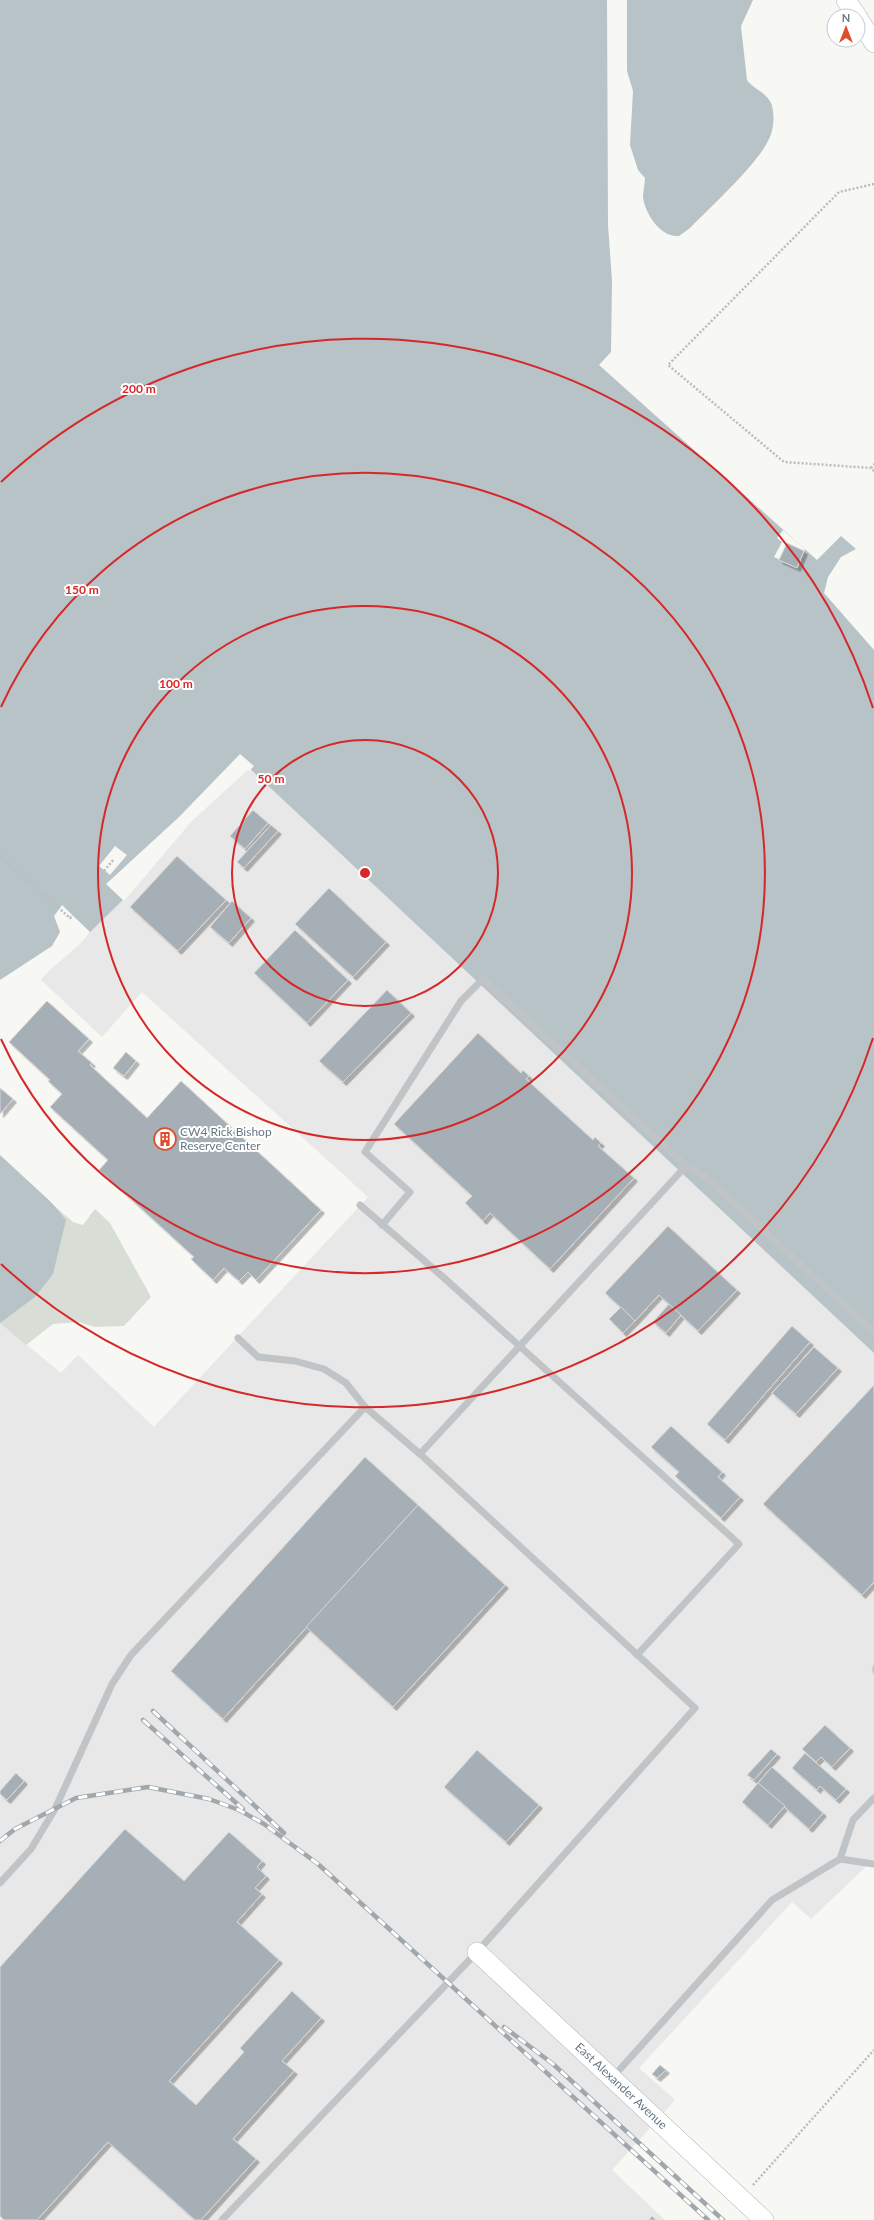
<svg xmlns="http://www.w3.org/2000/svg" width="874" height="2220" font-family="Lato,sans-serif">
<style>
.built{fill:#e7e8e7}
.green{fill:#d8ddd5}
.water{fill:#b7c3c7}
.pier{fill:#f7f7f4}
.building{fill:#a6afb5;stroke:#d8d8d6;filter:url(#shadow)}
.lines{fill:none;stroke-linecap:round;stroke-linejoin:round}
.secondary-casing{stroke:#b2b8bc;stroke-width:20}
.path{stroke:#babdbf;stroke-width:2.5;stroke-dasharray:2 2;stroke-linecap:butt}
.lane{stroke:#c0c4c7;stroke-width:7}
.secondary{stroke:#fff;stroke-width:19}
.rail-casing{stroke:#a1a8ad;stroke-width:4.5}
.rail{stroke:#fff;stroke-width:3;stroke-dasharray:9;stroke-linecap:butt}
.ring{fill:none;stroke:#d62828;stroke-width:2}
.labels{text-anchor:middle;stroke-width:4;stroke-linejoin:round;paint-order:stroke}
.poi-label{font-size:12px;fill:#667884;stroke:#fff;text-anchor:start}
.street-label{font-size:12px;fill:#667884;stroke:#fff}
.centre{fill:#d62828;stroke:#fff;stroke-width:2}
.ring-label{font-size:12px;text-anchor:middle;font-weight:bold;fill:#d62828;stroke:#fff;stroke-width:4;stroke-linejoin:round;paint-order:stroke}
</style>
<defs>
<filter id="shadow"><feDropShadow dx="3.5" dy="3.5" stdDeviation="0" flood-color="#0004"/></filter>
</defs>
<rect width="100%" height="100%" fill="#f7f7f4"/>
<polygon class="built" points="247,767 874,1284 874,1859 811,1919 792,1902 639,2068 675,2100 612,2170 665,2220 0,2220 0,1323 61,1373 78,1355 154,1427 368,1197 142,992 102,1037 39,978 0,786 191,819"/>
<polygon class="green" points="36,1190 73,1222 83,1225 95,1209 110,1223 151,1297 124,1326 95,1327 79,1322 53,1324 26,1345 0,1323"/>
<g class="water">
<path d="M0 0H607L608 225 612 281 611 352 599 365 817 560 841 536 856 549 845 560C842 592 852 594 874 614V1353L248 767 191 819 127 896 85 937 49 968 0 1018Z"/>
<path d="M627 0H753L741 26 747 80C753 89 766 92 771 103 775 113 774 130 769 139 757 165 711 206 690 228L679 236C661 238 645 214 643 197 643 191 645 184 645 178L638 170 630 145 633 91 627 71Z"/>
<polygon points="0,1140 66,1220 53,1274 35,1297 0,1323"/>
</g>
<g class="pier">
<polygon points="783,530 805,549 797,568 774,557 782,542 777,538"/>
<polygon points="856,549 855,553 847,561 845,578 850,590 874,612 874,650 824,593 828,577 841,557"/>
<polygon points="240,754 254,766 249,771 248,770 192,821 124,901 106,884 179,817"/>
<polygon points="115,846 127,855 110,875 99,866"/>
<polygon points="62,905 90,932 82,942 50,970 0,1020 0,980 52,946 60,932 54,916"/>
<polygon points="0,1138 15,1148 65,1215 0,1155"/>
</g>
<g class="building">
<polygon points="787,543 804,551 797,568 779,560"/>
<polygon points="253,810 268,823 245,849 230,836"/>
<polygon points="271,825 278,831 244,868 237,862"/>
<polygon points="177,856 226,900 178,951 130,907"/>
<polygon points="329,888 386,942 353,977 295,924"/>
<polygon points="232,901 251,918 229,943 210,927"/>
<polygon points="295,930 348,980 307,1023 254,973"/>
<polygon points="387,990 411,1013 343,1082 319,1061"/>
<polygon points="47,1001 89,1039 78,1051 92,1063 90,1065 147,1118 181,1081 321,1210 256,1280 248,1272 239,1281 224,1268 213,1280 191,1259 194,1257 99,1170 108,1160 50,1107 62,1094 48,1081 50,1080 9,1042"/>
<polygon points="478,1033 521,1073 523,1070 529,1076 526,1079 593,1140 595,1137 601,1143 598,1146 634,1178 550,1269 490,1213 483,1221 465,1203 472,1196 394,1124"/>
<polygon points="126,1052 136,1061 124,1076 113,1068"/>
<polygon points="0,1088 13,1099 0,1114"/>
<polygon points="668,1226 737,1290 698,1331 659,1295 635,1321 605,1293"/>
<polygon points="669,1304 681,1315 666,1333 653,1322"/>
<polygon points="621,1307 635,1321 623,1333 609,1319"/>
<polygon points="792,1326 810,1342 725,1440 707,1424"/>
<polygon points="814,1347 838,1368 796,1414 772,1393"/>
<polygon points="874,1385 874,1582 862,1595 763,1504"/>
<polygon points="671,1426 722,1472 718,1477 740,1497 721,1518 675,1476 679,1472 651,1447"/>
<polygon points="365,1457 418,1505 223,1719 171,1671"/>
<polygon points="418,1505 505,1585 393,1707 306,1627"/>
<polygon points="874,1663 874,1675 872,1670"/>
<polygon points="825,1725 850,1748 832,1767 821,1757 816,1762 802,1749"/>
<polygon points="771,1749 777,1754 754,1780 747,1775"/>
<polygon points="477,1750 539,1805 506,1842 444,1787"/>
<polygon points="805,1753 846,1789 836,1800 820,1786 817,1790 792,1768"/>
<polygon points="772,1767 823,1813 809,1829 758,1783"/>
<polygon points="16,1773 24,1781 7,1800 0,1794 0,1791"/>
<polygon points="758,1783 785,1806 768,1825 742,1802"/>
<polygon points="125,1829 184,1881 229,1832 262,1861 257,1867 266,1876 255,1888 262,1894 237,1922 279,1960 169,2081 196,2105 244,2052 240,2048 292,1991 321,2018 282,2061 294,2071 233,2139 256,2159 201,2220 195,2220 108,2142 37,2220 4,2220 0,2216 0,1967"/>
<polygon points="660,2065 666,2070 657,2078 652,2074"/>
<polygon points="652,2216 656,2220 649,2220"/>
</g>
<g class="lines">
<g class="secondary-casing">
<g id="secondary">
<polyline points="846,0 857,16"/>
<polyline points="858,18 874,43"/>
<polyline points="477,1952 764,2220"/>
</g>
</g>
<g class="path">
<polyline points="874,184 839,192 668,365 784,462 871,468 874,471"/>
<polyline points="871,468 874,464"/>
<polyline points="0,856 44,895"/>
<polyline points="99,877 114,859"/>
<polyline points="43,894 70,918 73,915"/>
<polyline points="753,2185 874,2050"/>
</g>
<g class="lane">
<polyline points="686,1166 694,1169 710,1181 874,1332"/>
<polyline points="360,1205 443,1277 739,1544 637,1655"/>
<polyline points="382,1225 410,1192 365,1152 461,1001 483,979 686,1166 420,1454"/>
<polyline points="840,1859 853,1820 874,1798"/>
<polyline points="0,1883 31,1849 55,1809 112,1684 131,1655 365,1407"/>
<polyline points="613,2077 772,1900 840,1859 874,1864"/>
<polyline points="222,2220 477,1952 695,1708 420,1454 365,1407 346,1383 324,1369 295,1361 258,1357 238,1338"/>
</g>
<use href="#secondary" class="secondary"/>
<g class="rail-casing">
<g id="rail">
<polyline points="153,1711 284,1833"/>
<polyline points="143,1720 243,1809"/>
<polyline points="0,1841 15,1829 76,1798 148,1787 209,1799 239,1810 264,1824 318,1864 708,2220"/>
<polyline points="504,2027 553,2064 723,2220"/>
</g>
</g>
<use href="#rail" class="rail"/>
</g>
<g class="ring">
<circle cx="365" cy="873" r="133"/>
<circle cx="365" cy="873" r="267"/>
<path d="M1 707A400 400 0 1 1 1 1039"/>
<path d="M873 1038A534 534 0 0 1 1 1264M1 482A534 534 0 0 1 873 708"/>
</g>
<defs>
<g id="building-ring" transform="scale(1.15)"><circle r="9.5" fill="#fff" stroke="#df4e2b" stroke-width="1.5"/><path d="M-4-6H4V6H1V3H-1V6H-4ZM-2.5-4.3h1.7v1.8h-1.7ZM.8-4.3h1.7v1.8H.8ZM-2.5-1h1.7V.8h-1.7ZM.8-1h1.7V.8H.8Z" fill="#df4e2b"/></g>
</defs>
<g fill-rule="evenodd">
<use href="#building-ring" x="165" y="1139"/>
</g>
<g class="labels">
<g class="poi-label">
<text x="180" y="1136">CW4 Rick Bishop<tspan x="180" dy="14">Reserve Center</tspan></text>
</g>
<g class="street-label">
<text transform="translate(621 2086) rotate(43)" y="4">East Alexander Avenue</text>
</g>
</g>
<circle cx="365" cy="873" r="6" class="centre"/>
<g class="ring-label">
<text x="139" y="393">200 m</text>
<text x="82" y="594">150 m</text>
<text x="176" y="688">100 m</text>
<text x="271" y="783">50 m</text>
</g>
<g transform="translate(846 28)"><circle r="19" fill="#ffffff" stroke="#c2c9ce"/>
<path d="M0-3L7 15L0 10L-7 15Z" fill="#df4e2b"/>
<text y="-6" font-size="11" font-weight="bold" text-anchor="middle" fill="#667884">N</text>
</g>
</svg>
